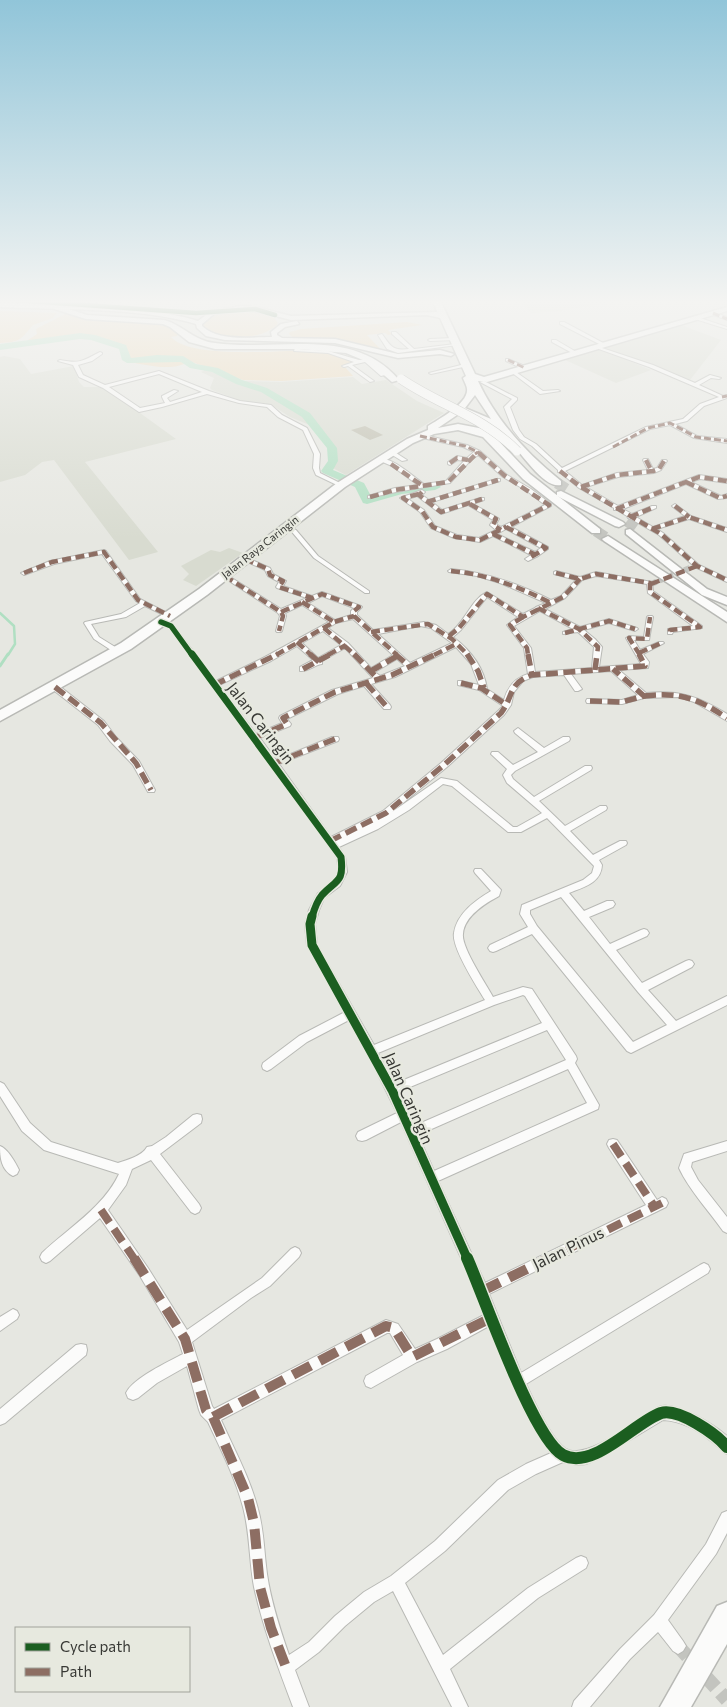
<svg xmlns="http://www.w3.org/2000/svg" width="727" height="1707" font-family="Commissioner,sans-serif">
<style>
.built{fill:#d8dbd0}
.green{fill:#ecd8b6}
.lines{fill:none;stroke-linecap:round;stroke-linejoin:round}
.stream-far1{stroke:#b0dfc2;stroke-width:2.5}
.stream{stroke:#b0dfc2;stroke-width:3}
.river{fill:#b0dfc2;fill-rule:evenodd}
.building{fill:#bdbcac}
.street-tunnel-far1{stroke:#c3c4bf;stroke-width:6;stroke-dasharray:6 3;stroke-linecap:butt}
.street-tunnel{stroke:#c3c4bf;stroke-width:14;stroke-dasharray:14 7;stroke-linecap:butt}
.highway-tunnel{stroke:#c3c4bf;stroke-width:11;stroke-dasharray:11 5.5;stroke-linecap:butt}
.street-casing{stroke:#b8b9b5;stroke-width:2}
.secondary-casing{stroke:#b8b9b5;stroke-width:3}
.highway-casing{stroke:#b8b9b5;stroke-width:3}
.street{fill:#fbfbfa;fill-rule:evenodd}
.secondary{fill:#fbfbfa;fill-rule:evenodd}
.highway{fill:#fbfbfa;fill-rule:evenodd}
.highway-bridge-casing{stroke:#b8b9b5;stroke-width:10;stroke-linecap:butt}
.highway-bridge{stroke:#fbfbfa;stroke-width:9}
.quiet-far4{stroke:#8d6e63;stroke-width:3;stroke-dasharray:7 3;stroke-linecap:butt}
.quiet-far3{stroke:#8d6e63;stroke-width:4.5;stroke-dasharray:9 4.5;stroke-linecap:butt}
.quiet-far2{stroke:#8d6e63;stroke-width:5.5;stroke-dasharray:12 5.5;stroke-linecap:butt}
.quiet-far1{stroke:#8d6e63;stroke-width:8;stroke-dasharray:15 8;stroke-linecap:butt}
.quiet{stroke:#8d6e63;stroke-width:10;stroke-dasharray:20 10;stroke-linecap:butt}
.cycleway-far4-casing{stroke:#e7e9df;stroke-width:6}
.cycleway-far3-casing{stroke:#e7e9df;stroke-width:8}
.cycleway-far2-casing{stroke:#e7e9df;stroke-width:10}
.cycleway-far1-casing{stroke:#e7e9df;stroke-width:12}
.cycleway-casing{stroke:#e7e9df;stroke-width:15}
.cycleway-far4{stroke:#1b5e20;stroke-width:4.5}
.cycleway-far3{stroke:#1b5e20;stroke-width:5.5}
.cycleway-far2{stroke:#1b5e20;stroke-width:7}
.cycleway-far1{stroke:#1b5e20;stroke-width:9}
.cycleway{stroke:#1b5e20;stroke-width:12}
.labels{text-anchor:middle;stroke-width:5;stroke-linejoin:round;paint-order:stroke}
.far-street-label{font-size:11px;fill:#383935;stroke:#e7e9df}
.near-street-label{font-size:16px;fill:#383935;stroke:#e7e9df}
</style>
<rect width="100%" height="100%" fill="#e6e7e1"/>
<g class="built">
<polygon points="521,300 621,300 561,311 531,313"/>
<polygon points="681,325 721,340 690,380 604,348"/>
<polygon points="598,348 651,370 616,383 563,359"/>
<polygon points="4,356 20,359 31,374 74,366 79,382 84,387 102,387 111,392 176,439 85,462 158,552 129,560 54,460 42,462 25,475 0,482 0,357"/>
<polygon points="205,370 242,381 281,382 353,377 362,384 386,380 417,401 444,413 346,475 327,465 331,459 330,448 312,426 290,417 270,404 250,404 212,390 210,388 214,378 201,372"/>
<polygon points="229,548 243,553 196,586 183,580 189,574 181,566 211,550 220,552"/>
</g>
<g class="green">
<path d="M241 310 272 315 278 323C267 340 214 344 203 325L210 316Z"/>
<path d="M0 311 57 313 53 318 33 325C21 339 21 342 0 343Z"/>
<path d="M67 313 167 326 178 332 177 336 171 337C193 361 290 349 324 350L339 353 360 361 345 367 353 376 282 381 243 380 189 361C172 373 146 364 127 362L123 358 122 350 119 347 82 337 51 342 28 340 37 334 36 329Z"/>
<polygon points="407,322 422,325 388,330 392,334 388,335 385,333 367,335 382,351 341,341 293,338 289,334 290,332 301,329"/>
</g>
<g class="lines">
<polyline class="stream-far1" points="0,613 14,626 15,644 8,655"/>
<polyline class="stream" points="0,666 8,654"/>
<path class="river" d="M80 333 95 335 126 345 131 358 157 355 183 356 196 364 218 368 242 380 267 388 310 413 337 448 338 461 333 470 364 483 371 496C384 492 431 477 441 487L435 490 402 494 367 504 363 503 355 487 323 473 321 471 328 461 327 448 302 417 261 392 236 384 212 372 190 368 181 362 127 363 122 360 119 349 91 340 80 339 0 350V344Z"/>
</g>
<polygon class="building" points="365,426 383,435 370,440 351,430"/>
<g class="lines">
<polyline class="street-tunnel-far1" points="651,584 690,568"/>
<polyline class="street-tunnel" points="678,1646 727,1700"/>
<g class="highway-tunnel">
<polyline points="557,483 568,490"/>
<polyline points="627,521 638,529"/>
<polyline points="596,531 608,539"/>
</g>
<g class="street-casing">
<g id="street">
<polygon points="713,312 727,317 727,320 711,314"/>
<polygon points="697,317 727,327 727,329 695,319"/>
<polygon points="560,322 564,322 607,345 603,346 560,324"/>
<path d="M392 332H396L414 349 455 344 457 345 398 353 387 349 378 335 382 334C391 347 393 351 409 349L392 334Z"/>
<polygon points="453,338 455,340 430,341 428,340 430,339"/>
<polygon points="552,340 556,340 578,353 574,354 552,342"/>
<polygon points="298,344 300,345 299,349 328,351 359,360 368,359 385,375 381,376 365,362 352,365 374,381 370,382 348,366 344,367 342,366 354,362 328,353 294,351 296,345"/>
<polygon points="596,346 653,365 695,383 710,375 721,378 719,379 711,378 699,385 723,396 727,395 727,398 704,406 687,421 675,424 697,436 727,439 727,443 694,438 670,425 650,429 565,471 582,485 617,473 648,470 643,460 644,459 648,459 653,469 657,468 662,460 666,460 667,461 661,470 654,473 618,477 586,487 618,506 699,475 727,479 727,483 700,479 691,482 721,496 727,494 727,498 718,499 686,484 623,509 632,514 652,506 656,506 656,508 636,517 653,527 685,516 673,507 672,506 675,504 691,516 727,528 727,532 689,519 657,529 663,533 699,565 727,578 727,582 695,567 659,535 631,519 628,518 627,516 617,510 614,510 614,508 579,488 561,473 558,472 558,470 532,446 520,439 513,430 504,407 512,399 480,382 484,381 517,398 517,400 510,407 519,430 524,437 536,444 562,468 646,427 683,419 700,404 719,397 649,367 596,348"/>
<path d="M100 352 102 353V354L92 361 78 365 83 375 105 385 159 371 209 391 240 401 271 405 282 415 307 428 320 454 319 468 320 473 344 485 339 486 316 475 313 468 314 454 303 430 278 417 267 407 239 403 207 394 162 407 139 412 103 388 79 377 73 365 58 361 60 360C81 364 82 361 100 352ZM159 374 202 392 170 402 167 398 178 391 174 390 162 396V397L165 403 140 408 109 387Z"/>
<polygon points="508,359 527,367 527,368 523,369 506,361 506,359"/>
<polygon points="461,365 463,365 463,367 431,374 429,373"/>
<polygon points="513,370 543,391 558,390 560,391 540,394 511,372 511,370"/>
<path d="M420 434 467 445 480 451 507 475 531 489 551 504V506L511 527 548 547V549L538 556 528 561 525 559 531 555 493 536 480 542 454 538 431 528 420 512 400 498 422 490 425 492 422 495 429 500 496 479H500V481L432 502 442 510 480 498H484V500L473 504 498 518 499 519 496 524 501 527 545 505 527 491 503 477 478 455 470 461 450 483 396 492 368 498V496L395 488 418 485 392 466 378 460V458C394 458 411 475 424 484L446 481 464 461 458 460 450 465 448 464V462L457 456 467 458 474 452 463 447 418 437V435ZM417 496 441 514 468 505 493 520 490 525 496 530 479 538 457 535 435 526 424 510 408 499ZM506 529 541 548 535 552 497 534Z"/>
<polygon points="389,451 393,451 407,460 402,461 389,453"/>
<polygon points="283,526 287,526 296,530 318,556 369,591 369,593 365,593 314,558 292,532 283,528"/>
<polygon points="104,550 106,551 140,599 173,616 170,618 168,617 145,606 126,617 91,624 99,637 120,650 121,652 117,654 94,639 84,623 85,622 121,614 140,603 136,601 102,554 54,564 24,575 21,573 50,561"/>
<path d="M245 557 270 568 273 574 286 581 283 586 312 596 322 592 361 606 362 607 357 612V615L373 630 424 622 436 625 448 634C465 624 470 600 487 592L523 614 535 608 536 607 546 603 500 583 477 576 449 572 448 571 451 569C487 572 519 584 551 600L561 596 576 580 554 574V572L556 571 580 577 596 572 652 582 653 591 702 626V628L673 632 672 634H668V629L693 626 648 593 647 584 596 576 582 580 565 598 545 609 580 627 609 619 637 628 638 629 635 631 609 623 584 630 595 639 602 647 599 667 641 664 626 638 629 636 644 637 647 617 648 616H652L653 617 649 640H634L640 650 659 642H663L664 643 643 654 649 662 648 668 619 670 646 693C680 690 698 696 727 714V721L694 702 679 697 644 698 622 704 587 703 586 701 587 699H590L622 700 638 695 611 671 571 674 582 689 578 691H575L564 675 533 677 523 681 514 692 511 705 504 715 447 767 392 812 441 778 457 781 513 827H517L542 813 507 783 503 775 507 769 491 754 492 752H498L513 765 538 752 515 733 514 731 518 728 544 748 563 737H569L570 739 569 741 515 771 511 775 513 779 534 797 585 766H591L592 768 591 770 539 801 565 826 600 806H606L607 808 606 810 570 831 593 855 620 841H626L627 843 626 845 599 860 602 865C601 883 584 887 569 893L584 911 607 901H613L615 904 613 907 589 917 610 944 641 930 644 929 647 930 649 933 647 936 616 950 642 983 686 961 689 960 692 961 694 964 692 967 648 990 676 1021 727 996V1005L631 1053 627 1051 532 934 496 951 493 952 490 951 488 948 490 945 528 927 520 914 522 905 583 880 592 873 594 866 547 818 521 832H508L452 786 443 784 409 810 378 829 339 847 345 857 347 872 340 886 324 898 319 910 315 924 317 945 374 1045 485 1000C477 987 451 947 454 933 457 913 476 900 491 891L475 873 474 871 475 869H481L501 890 499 896C486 903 464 916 463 934 461 947 486 984 493 997L523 987 532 989 576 1056 577 1059 575 1063 599 1105 598 1109 438 1181 485 1283 646 1205 609 1148 607 1144 609 1140 613 1139 617 1140 657 1200 662 1197 666 1199 668 1203 666 1207 489 1294 521 1373 700 1265 704 1263 708 1265 710 1269 708 1273 526 1384C534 1401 551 1440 566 1449 585 1460 629 1426 645 1416 650 1413 656 1407 662 1406 679 1403 714 1425 727 1436V1454C721 1451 717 1445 711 1441 698 1430 681 1421 663 1420L600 1458 586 1464 578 1465 563 1462 536 1474 508 1490 445 1551 405 1583 443 1655 528 1588 576 1558 581 1556 586 1558 588 1563 586 1568 538 1598 450 1669 468 1707H452L393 1591 374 1602 345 1626 319 1652 295 1670 309 1707H293C278 1667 263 1628 254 1587 249 1560 250 1533 243 1507 235 1477 221 1450 208 1422L201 1415 199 1410 187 1366 157 1383 138 1398 133 1400 128 1398 126 1393C133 1378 168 1362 183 1354L179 1342 140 1276 100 1218 50 1261 46 1263 42 1261 40 1257 42 1253C68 1228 103 1208 119 1174L44 1150 22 1131 0 1096V1082L4 1084 30 1123 51 1142 118 1163C127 1160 142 1156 147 1147L152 1146 166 1137 193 1115 197 1114 201 1115 202 1119 201 1123 160 1154 199 1204 201 1208 199 1212 195 1214 191 1212 151 1160 132 1169 126 1185 108 1210 148 1268 187 1330 262 1278 291 1249 295 1247 299 1249 301 1253 299 1257 270 1286 251 1298 192 1342 212 1406 214 1409 386 1320 398 1324 415 1349 437 1339 484 1315 476 1292 401 1122 366 1140 362 1141 358 1140 356 1136 358 1132 397 1113 368 1054 349 1020 307 1042 271 1069 267 1071 263 1069 262 1066 263 1063 299 1036 345 1012 307 945 305 924 309 910 318 893 334 882 339 872 337 858 276 771 169 627 158 622 161 620 173 625 216 681 265 657 329 622 302 605 285 613 286 616 282 631 281 632H277L276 631 280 616 278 613 223 577V575H227L281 609 307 598 277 588 276 587 279 582 268 576 265 570 243 560V558ZM322 596 354 608 351 611V615L335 620 308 603ZM487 597 518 617 507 625 524 648 528 674C515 678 508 686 504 700L487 689C484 667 469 649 453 637L461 630ZM540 611 573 629 563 632V634L578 632 594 647 592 668 535 672 531 648 514 626ZM353 619 393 655 371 668 348 643 328 628 336 623ZM420 626 431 628 452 643 410 663 378 634ZM323 631 341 645 318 658 302 643ZM297 646 313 660 300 667V671C308 672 314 665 322 664V661L345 648 373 678 332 690 280 716 279 718 282 723 256 734 219 685 271 661ZM456 647 471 664 479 685 461 681H458V685L479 690 503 706 498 711 441 763 383 811 331 837 279 764 338 741 339 739 338 737H332L276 760 260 738 290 726 291 724 287 719 338 694 364 686 384 709H390L391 707 390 705 371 684 395 677ZM397 659 405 666 380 676 375 672ZM561 897 638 992 667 1025 633 1042 537 926 530 914V910ZM523 995 525 996 542 1023 394 1084 378 1053 494 1005ZM547 1030 566 1060 414 1126 398 1092ZM568 1069 587 1103 434 1171 418 1135ZM489 1326 524 1410 536 1432 551 1453 526 1464 498 1480 435 1541 391 1576 364 1592 335 1616 309 1642 289 1655C280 1629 271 1602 267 1574 264 1552 264 1530 258 1509 250 1478 234 1449 221 1420L387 1333H390L403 1355 366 1376 364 1381 366 1386 371 1388 417 1362 447 1349Z"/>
<polygon points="52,685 58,685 104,721 116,737 139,761 155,790 154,792 148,792 133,765 110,741 98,725 52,689"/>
<path d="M727 1141V1151L692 1162 691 1167 698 1180 727 1217V1233L723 1231C709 1211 689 1190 679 1168L684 1154Z"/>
<path d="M0 1146C8 1149 15 1162 19 1170L17 1174 13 1176C1 1170 0 1157 0 1146Z"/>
<polygon points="13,1309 17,1311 19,1315 17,1319 0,1331 0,1317"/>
<polygon points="81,1344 86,1345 87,1350 86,1355 5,1423 0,1425 0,1409 76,1345"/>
<polygon points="727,1511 727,1533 716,1554 668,1620 683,1641 686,1646 683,1651 678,1654 673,1651 658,1632 630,1659 590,1707 572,1707 574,1701 620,1649 654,1615 706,1544 722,1513"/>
</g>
</g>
<g class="secondary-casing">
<path id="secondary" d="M0 303C62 306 140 303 198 321L210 312 241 306 260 308 291 316 437 312 445 317V319L427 315 291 320 260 312 241 310 214 314 202 324V326C219 342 250 337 272 337L271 332 281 324 297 321 299 324 285 327 277 333V335L282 338 335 339 398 354 440 350 454 354 451 356 440 354 398 358 335 343 225 340 206 336 197 328 196 324C139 307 61 310 0 307Z"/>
</g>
<g class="highway-casing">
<g id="highway">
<path d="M432 300H440L475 374 484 377 727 307V311L487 382 478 381C496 420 527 454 561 481V485C541 490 514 440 499 430 489 422 472 418 460 413L438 428 458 424 484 429 492 434 530 474 600 529V533H592L523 479 483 437 458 430 434 434 413 443 345 487 207 595 131 649 0 721V710L121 643 199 589 337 483 407 439 428 430V426C438 420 469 403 467 389 467 386 464 381 463 378L466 376ZM475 395 491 419 465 408Z"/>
<path d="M54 304 87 315 164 320C183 325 194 341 215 343 276 352 353 325 399 380L392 382 370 363 346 353 300 349H215L189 342 170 327 163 324 86 319 51 308 50 306Z"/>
<polygon points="561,491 623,522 625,524 619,527 615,526 557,496 557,492"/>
<polygon points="630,529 707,589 727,597 727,605 702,595 626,534 626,530"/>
<polygon points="608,536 727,612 727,622 604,541 602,539"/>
<polygon points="727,1602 727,1644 691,1707 660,1707 717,1606"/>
</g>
</g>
<use href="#street" class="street"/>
<use href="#secondary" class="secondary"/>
<use href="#highway" class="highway"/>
<g class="highway-bridge-casing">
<path id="highway-bridge" d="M401 379C439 405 484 417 517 451"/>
</g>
<use href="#highway-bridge" class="highway-bridge"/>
<g class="quiet-far4">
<polyline points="713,313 727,319"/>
<polyline points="508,360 525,368"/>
<polyline points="722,397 727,396"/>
<polyline points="420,436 465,446 478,452 475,454"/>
<polyline points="613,447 648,428 670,423 696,437 727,441"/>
<polyline points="478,452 481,454"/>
</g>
<g class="quiet-far3">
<polyline points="479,453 505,476 549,505 506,527 546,548 528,559"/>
<polyline points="646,460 652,472"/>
<polyline points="450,463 457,458 468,460"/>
<polyline points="391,464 423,486"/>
<polyline points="560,471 581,487 661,534 697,566 727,580"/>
<polyline points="686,482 720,498 727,496"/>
<polyline points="581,487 617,475 653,471 659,469 664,461"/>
<polyline points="422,492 419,495 441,512 482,499"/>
<polyline points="419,494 403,498 422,511 433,527 456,537 480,540 506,527"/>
<polyline points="370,497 395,490 448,482 477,453"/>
<polyline points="427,502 498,480"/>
<polyline points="470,504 496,519 493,525 501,530"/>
<polyline points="675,506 689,517"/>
<polyline points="616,509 699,477 727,481"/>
<polyline points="630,517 654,507"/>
<polyline points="652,529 689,517 727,530"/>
<polyline points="493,534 536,555"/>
<polyline points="245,559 268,569 270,575 283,581 279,587 312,598"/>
<path d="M451 571C487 574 519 587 551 603"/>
<polyline points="24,573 52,562 104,552 138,600 170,616"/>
<polyline points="556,573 580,579 596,574 650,583 650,592 700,627 670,630 670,633"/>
<polyline points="225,576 281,612 283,616 279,631"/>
<polyline points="651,584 697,566"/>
<polyline points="302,602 334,622"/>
<polyline points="538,608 579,629 598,647 597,655"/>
<polyline points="281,612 322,594 359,607 354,611 354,616 397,655"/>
<polyline points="523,617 510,625 527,648 528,655"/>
<polyline points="324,628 355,655"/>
<polyline points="371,632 428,624 452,639 468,655"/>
<polyline points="565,633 609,621 635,629"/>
<polyline points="449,636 459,628 487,594 523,617 563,597 580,579"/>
<polyline points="297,642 311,655"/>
<polyline points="639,653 661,643"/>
<polyline points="276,655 334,622 354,616"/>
<polyline points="328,655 346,645"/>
<polyline points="434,655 458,643"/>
<polyline points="640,655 629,638 647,639 650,617"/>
</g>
<g class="quiet-far2">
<polyline points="310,654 319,662"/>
<polyline points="354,654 379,680"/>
<polyline points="395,654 408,665"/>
<polyline points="467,654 478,671 484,688"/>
<polyline points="528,654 532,675"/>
<polyline points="303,669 331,654"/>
<polyline points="595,670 597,654"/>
<polyline points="371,671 397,656"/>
<polyline points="366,683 387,707"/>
<polyline points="461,683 481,688 507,705"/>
<polyline points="214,685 278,654"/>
<polyline points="55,687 101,723 136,763 151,790"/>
<path d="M644 696C680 692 697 698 727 718"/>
<polyline points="590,701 622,702 644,696 613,669"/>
<polyline points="256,737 287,724 283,718 335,692 392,675 436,654"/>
<polyline points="275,763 335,739"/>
<path d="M330 841 386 813 444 765 501 713C514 696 508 683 532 675L645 666 639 654"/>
</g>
<g class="quiet-far1">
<polyline points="613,1144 654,1206"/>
<polyline points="101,1210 135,1260"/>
<polyline points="546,1260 662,1203"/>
</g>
<g class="quiet">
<polyline points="134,1258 185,1339 206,1410 213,1417 386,1326 394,1328 412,1357 491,1318"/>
<polyline points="482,1291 549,1258"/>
<polyline points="213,1417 248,1498 254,1523 260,1587 271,1628 286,1667"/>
</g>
<g class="cycleway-far4-casing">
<polyline id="cycleway-far4" points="16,300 196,313 255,309 275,315"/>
</g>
<g class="cycleway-far3-casing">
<polyline id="cycleway-far3" points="161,622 171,626 192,655"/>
</g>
<g class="cycleway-far2-casing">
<path id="cycleway-far2" d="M192 654 341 857C344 883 337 879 322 895 317 901 314 910 312 917"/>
</g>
<g class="cycleway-far1-casing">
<polyline id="cycleway-far1" points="312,916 310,924 312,945 392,1090 468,1260"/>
</g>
<g class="cycleway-casing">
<path id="cycleway" d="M467 1258C484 1296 533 1439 563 1455 593 1471 635 1422 661 1413 679 1408 716 1434 727 1447"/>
</g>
<use href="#cycleway-far4" class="cycleway-far4"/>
<use href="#cycleway-far3" class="cycleway-far3"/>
<use href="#cycleway-far2" class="cycleway-far2"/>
<use href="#cycleway-far1" class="cycleway-far1"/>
<use href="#cycleway" class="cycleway"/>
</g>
<linearGradient id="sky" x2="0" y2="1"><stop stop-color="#91c5d9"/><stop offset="0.56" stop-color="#f4f4f2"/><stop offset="1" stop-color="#f4f4f2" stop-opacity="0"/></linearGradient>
<rect width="727" height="539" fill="url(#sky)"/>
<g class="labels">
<g class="far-street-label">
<text transform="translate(260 547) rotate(-38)" y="4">Jalan Raya Caringin</text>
</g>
<g class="near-street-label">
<text transform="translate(261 723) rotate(52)" y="6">Jalan Caringin</text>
<text transform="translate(409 1098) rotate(66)" y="6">Jalan Caringin</text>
<text transform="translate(568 1248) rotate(-26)" y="6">Jalan Pinus</text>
</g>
</g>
<rect x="15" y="1627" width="175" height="65" fill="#e7e9df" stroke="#a1a39b"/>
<rect x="25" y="1643" width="25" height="8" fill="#1b5e20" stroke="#a1a39b"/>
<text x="60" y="1652" font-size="15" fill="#383935">Cycle path</text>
<rect x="25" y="1668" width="25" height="8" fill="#8d6e63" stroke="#a1a39b"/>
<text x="60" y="1677" font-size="15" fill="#383935">Path</text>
</svg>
